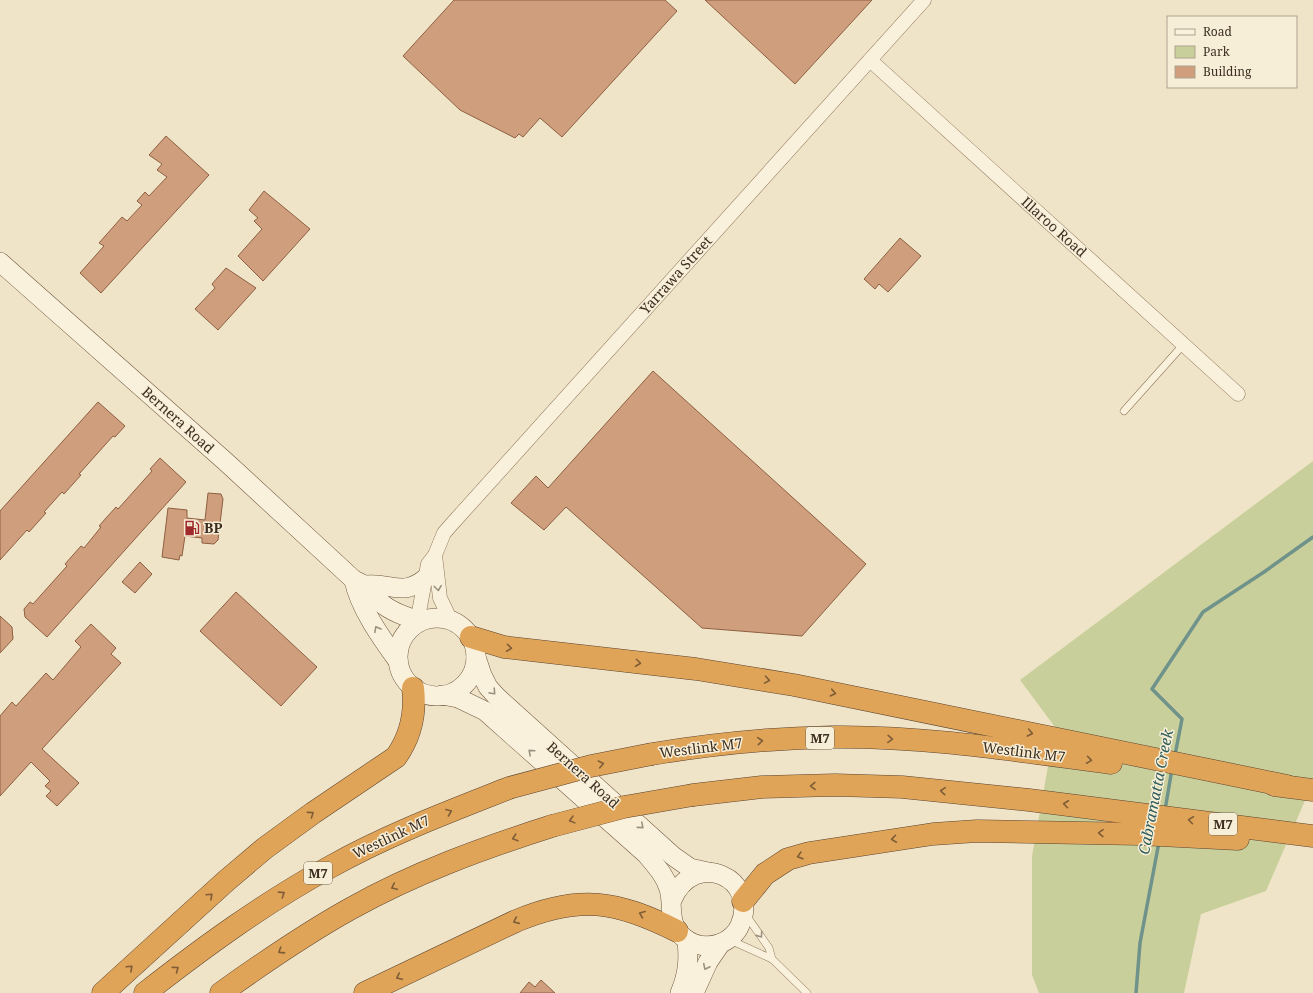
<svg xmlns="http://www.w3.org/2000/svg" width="1313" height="993" font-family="'Noto Serif',serif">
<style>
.green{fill:#c9cf9b}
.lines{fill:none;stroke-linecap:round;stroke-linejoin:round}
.stream{stroke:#6f938a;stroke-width:3.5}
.building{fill:#cf9f7d;stroke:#8d5f41}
.lane-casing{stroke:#8d765c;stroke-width:8}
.street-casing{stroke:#8d765c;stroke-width:15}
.secondary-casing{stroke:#6f573f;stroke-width:20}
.highway-casing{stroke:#5b4430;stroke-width:23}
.lane{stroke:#faf1dc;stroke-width:7}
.street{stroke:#faf1dc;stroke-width:14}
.secondary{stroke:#faf1dc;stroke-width:19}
.highway{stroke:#e0a458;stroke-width:22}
.highway-bridge-casing{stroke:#5b4430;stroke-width:23;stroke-linecap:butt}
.highway-bridge{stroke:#e0a458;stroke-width:22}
.oneway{stroke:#9c907e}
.oneway2{stroke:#7e5d36}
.labels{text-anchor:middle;stroke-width:3;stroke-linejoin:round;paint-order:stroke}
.shield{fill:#f7eed8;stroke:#756857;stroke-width:1}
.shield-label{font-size:13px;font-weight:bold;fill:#3d2e20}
.street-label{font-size:14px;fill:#3d2e20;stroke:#f7eed8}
.poi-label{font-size:14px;font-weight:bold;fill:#3d2e20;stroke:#f7eed8;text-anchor:start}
.water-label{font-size:15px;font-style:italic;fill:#2f5d5a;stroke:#f7eed8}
</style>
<rect width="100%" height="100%" fill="#f0e4c8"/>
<polygon class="green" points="1313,461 1313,782 1266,891 1201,914 1184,993 1039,993 1032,975 1032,856 1055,727 1020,680"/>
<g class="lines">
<g class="stream">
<polyline points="1175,755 1182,719 1152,689 1203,612 1264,572 1313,537"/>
<polyline points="1165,810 1172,769"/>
<polyline points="1136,993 1140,943 1159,842"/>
</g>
</g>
<g class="building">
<polygon points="454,0 665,0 677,11 562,137 540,118 523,137 519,134 515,138 460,110 403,56"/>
<polygon points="705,0 872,0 795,84"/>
<polygon points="166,136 209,175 101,293 80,273 104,246 99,243 122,217 127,221 142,205 137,201 145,192 149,196 167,177 157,170 162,164 149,155"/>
<polygon points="264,191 310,229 263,281 238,256 262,229 254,221 258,218 249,210"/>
<polygon points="900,238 921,256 888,292 879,284 875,289 864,279"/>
<polygon points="226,268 256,288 218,330 195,309 215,288 212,284"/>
<polygon points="653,371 866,564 802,636 702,628 566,507 544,530 511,503 536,476 548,488"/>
<polygon points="98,402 125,426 115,437 113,436 79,474 81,475 64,494 62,492 44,512 46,513 29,532 27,530 0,560 0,511"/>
<polygon points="160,458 186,482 47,637 25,617 24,609 30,602 33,604 67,566 65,564 81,546 84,548 101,527 99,526 106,518 116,507 118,509 152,471 150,469"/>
<polygon points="208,493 221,494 223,499 218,540 214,544 202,543 202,538 185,536 182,556 180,555 179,560 162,557 168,508 187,510 187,518 205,520"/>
<polygon points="140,562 152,574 135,593 122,582"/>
<polygon points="236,592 317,667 281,706 200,631"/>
<polygon points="0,616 12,627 13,639 0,653"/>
<polygon points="91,624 116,648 111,654 121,663 42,749 79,783 57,806 46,796 51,791 45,786 50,781 31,762 0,796 0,716 12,702 16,706 46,673 53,680 81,647 75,641"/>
<polygon points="541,980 555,993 520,993 529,982 535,987"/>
</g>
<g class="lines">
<g class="lane-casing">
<g id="lane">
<polyline points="1124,411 1183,345"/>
<polyline points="746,915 769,948 772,959"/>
<polyline points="730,940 772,959 807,993"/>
</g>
</g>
<g class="street-casing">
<g id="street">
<polyline points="870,60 1238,394"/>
<polyline points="435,555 440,598 450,619"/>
<polyline points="421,621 419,612 428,564 435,555 444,533 451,525 924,0"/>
</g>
</g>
<g class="secondary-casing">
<g id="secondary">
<path d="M0 262 226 462 354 580C371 587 369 591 380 602 391 612 407 617 420 621"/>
<path d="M354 580C359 607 382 639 398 661"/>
<path d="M367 585C392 583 403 597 426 578"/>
<circle cx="437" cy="657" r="39"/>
<polyline points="476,657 482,675 488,687 497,697 673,856 690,868 708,872"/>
<path d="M442 695 458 698 485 711 646 854C655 865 665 875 669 889 674 907 667 923 683 937 694 946 708 948 721 943 729 940 737 933 740 925 760 879 695 847 672 900"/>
<path d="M680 993C688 974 689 960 687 940"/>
<polyline points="694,993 708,962 721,943"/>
</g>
</g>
<g class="highway-casing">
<g id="highway">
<polyline points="471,637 504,647 696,669 794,685 1287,786"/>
<path d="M652 754C712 744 772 738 833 737 926 736 1019 751 1111 763"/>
<polyline points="1274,785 1313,790"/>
<polyline points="693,795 762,787 835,785 902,787 1029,800 1313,836"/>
<polyline points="743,901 765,874 788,859 809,853 933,834 977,831 1140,834 1238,839"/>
<path d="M103 993 226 881 265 848 313 813 396 757C411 736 416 714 413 688"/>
<path d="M145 993C204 947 264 903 330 867 387 835 448 812 509 788"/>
<path d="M221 993C263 963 305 934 350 909 414 873 483 848 552 826"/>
<path d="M365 993 516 921C580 894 617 901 677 931"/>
</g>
</g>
<use href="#lane" class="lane"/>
<use href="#street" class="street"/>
<use href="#secondary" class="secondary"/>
<use href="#highway" class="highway"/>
<g class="highway-bridge-casing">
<g id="highway-bridge">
<polyline points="509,788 591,766 652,754"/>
<polyline points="552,826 624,807 693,795"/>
</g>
</g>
<use href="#highway-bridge" class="highway-bridge"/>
</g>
<defs><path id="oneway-chevron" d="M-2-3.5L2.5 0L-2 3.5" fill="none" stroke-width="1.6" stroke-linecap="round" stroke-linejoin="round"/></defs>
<g class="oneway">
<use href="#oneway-chevron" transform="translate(438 588) rotate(83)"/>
<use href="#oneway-chevron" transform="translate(377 629) rotate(-119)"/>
<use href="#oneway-chevron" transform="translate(493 692) rotate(47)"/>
<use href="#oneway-chevron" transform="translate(531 752) rotate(-138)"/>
<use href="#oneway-chevron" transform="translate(641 826) rotate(41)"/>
<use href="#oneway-chevron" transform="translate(760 935) rotate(55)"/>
<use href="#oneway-chevron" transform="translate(706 967) rotate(116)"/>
</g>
<g class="oneway2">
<use href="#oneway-chevron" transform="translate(509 648) rotate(7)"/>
<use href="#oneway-chevron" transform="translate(638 663) rotate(7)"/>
<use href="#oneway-chevron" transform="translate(767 680) rotate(10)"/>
<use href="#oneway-chevron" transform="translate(833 693) rotate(12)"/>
<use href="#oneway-chevron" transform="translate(1030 733) rotate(11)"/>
<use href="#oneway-chevron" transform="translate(890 739) rotate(2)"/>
<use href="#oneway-chevron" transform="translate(760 741) rotate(-5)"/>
<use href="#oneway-chevron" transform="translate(1089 760) rotate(8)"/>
<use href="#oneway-chevron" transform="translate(601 764) rotate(-12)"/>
<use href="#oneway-chevron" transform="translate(813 786) rotate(178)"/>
<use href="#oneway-chevron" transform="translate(943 791) rotate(-175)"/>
<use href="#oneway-chevron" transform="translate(1066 804) rotate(-173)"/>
<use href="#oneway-chevron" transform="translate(449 812) rotate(-21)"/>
<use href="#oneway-chevron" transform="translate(311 814) rotate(-36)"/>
<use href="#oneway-chevron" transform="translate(572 820) rotate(165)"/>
<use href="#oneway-chevron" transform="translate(1191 820) rotate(-172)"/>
<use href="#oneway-chevron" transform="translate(1101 833) rotate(-179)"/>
<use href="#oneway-chevron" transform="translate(515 838) rotate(162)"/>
<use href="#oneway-chevron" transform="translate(894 839) rotate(172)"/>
<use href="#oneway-chevron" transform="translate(800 856) rotate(164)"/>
<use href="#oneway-chevron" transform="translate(394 887) rotate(155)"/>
<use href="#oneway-chevron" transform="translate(282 894) rotate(-33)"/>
<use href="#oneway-chevron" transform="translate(210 896) rotate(-43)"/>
<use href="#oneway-chevron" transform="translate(642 914) rotate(-158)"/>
<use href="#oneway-chevron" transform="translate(516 921) rotate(156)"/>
<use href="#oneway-chevron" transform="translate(281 951) rotate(147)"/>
<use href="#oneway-chevron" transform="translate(130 968) rotate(-43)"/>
<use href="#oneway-chevron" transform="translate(176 969) rotate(-37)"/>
<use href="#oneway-chevron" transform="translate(399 977) rotate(155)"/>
</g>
<defs>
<g id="fuel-bare" transform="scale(1.2)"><path d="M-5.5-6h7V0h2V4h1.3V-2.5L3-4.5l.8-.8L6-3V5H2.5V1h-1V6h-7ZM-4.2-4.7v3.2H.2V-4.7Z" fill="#9e2a2b" stroke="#f7eed8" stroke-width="2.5" paint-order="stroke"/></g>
</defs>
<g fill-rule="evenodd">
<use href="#fuel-bare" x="192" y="528"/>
</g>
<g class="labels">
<g class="shield">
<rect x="806" y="727" width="28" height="22" rx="3"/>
<rect x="1209" y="813" width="28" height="22" rx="3"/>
<rect x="304" y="862" width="28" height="22" rx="3"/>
</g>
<g class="shield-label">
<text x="820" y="743">M7</text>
<text x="1223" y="829">M7</text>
<text x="318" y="878">M7</text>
</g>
<g class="street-label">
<text transform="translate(1054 227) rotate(42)" y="5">Illaroo Road</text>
<text transform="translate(676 275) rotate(-48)" y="5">Yarrawa Street</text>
<text transform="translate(178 420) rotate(42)" y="5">Bernera Road</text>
<text transform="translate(701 748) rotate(-7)" y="5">Westlink M7</text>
<text transform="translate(1024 752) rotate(7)" y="5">Westlink M7</text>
<text transform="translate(583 775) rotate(42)" y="5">Bernera Road</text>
<text transform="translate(391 837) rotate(-25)" y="5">Westlink M7</text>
</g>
<g class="poi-label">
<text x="204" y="533">BP</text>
</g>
<g class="water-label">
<text transform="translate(1156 792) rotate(-79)" y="5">Cabramatta Creek</text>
</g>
</g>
<rect x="1167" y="16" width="130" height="72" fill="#f7eed8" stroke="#ada18e"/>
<rect x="1175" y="29" width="20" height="6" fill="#faf1dc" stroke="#ada18e"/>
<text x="1203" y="36" font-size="12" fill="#3d2e20">Road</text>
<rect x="1175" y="46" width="20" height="12" fill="#c9cf9b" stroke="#ada18e"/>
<text x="1203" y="56" font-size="12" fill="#3d2e20">Park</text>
<rect x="1175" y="66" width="20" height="12" fill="#cf9f7d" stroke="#ada18e"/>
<text x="1203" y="76" font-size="12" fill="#3d2e20">Building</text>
</svg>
